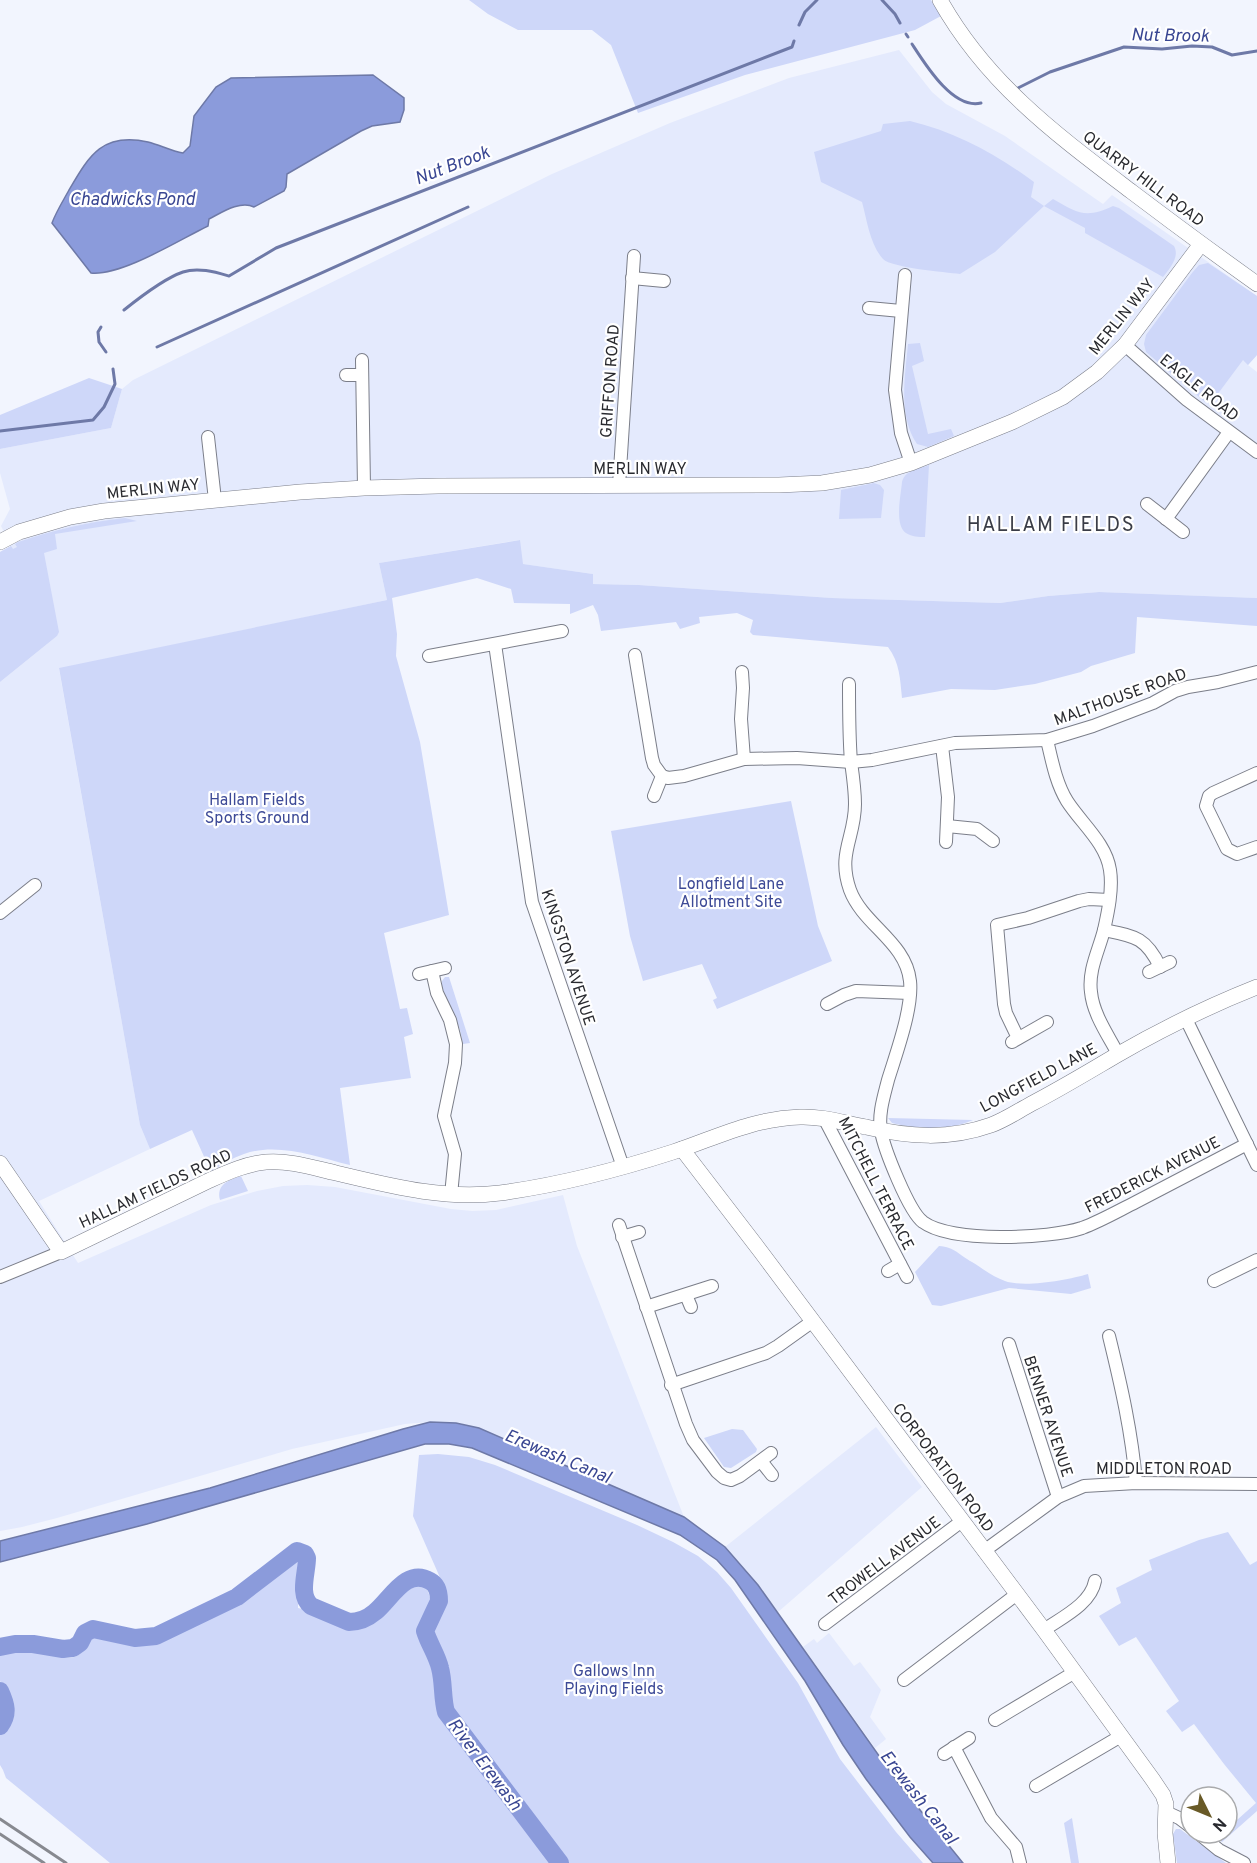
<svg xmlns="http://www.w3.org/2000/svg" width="1257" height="1863" font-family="Overpass,sans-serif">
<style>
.built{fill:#e4eafd}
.green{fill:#ced7f9}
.water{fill:#8b9bdb;stroke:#6e79a7;stroke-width:1.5}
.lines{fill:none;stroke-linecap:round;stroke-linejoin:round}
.stream{stroke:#6e79a7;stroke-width:3}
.river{stroke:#8b9bdb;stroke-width:18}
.minor-casing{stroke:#7b7e89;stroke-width:14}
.tertiary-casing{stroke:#7b7e89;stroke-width:16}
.minor{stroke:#fff;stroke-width:12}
.tertiary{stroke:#fff;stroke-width:15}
.rail{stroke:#878990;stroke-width:3}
.labels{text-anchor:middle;stroke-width:4.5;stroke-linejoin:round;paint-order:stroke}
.street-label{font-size:16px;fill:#292a2f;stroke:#fff}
.park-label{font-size:16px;fill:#3d4a97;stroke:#fff}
.water-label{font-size:18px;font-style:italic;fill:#394692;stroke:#fff}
.quarter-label{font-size:20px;letter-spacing:1.5px;fill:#3a3d47;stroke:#fff}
</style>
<rect width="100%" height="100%" fill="#f2f5fe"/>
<g class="built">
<polygon points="899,50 932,92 946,104 1005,136 1103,204 1112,195 1257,296 1257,355 1248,365 1257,372 1257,598 1099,592 1048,596 1000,603 832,598 639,585 593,584 593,574 522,564 519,540 379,563 387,600 59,669 140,1125 150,1149 39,1201 78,1263 211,1205 257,1191 283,1186 307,1185 335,1187 451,1209 472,1211 496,1210 563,1195 577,1246 684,1517 479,1428 456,1423 430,1422 405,1424 292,1449 57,1518 22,1527 0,1531 0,682 57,636 0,552 11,546 1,526 10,509 0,473 0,449 111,428 122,389 133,380 552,174 670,123 789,78"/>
<polygon points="876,1427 922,1487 778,1612 746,1570 725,1547"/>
<polygon points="829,1633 854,1666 860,1662 881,1690 870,1717 886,1739 875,1748 803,1647 814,1639 817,1643"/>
</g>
<g class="green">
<polygon points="469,0 931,0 941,16 915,30 745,75 638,113 611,45 592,30 518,30 488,14"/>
<path d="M910 121C956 132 996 154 1034 182L1031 197 1044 206 1053 199C1077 213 1086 219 1113 206L1119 208 1174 246C1180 257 1170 268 1163 277L1085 233V228L1044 206 995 252 960 274C945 272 892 268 883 259 870 245 867 220 862 202L821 182 814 152 881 131 883 124Z"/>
<polygon points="1208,263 1257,296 1257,355 1248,365 1243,360 1214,399 1210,395 1205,402 1146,352 1144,344 1146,335 1192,273 1199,265"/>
<path d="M920 343 924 361 912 366 928 434 951 429 954 436 928 447 917 444C898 416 905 376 908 344Z"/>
<polygon points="89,378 122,389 111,428 0,449 0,415"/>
<path d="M929 465 925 537C919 537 912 537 906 533 894 525 901 495 902 482 905 470 919 469 929 465Z"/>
<polygon points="874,483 880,485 884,490 881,518 839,519 841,490"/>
<path d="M125 518 137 521 55 534 57 549 44 553 59 632 57 636 0 682V552L11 546 13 549 17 547 15 544 18 542C54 530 87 522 125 518Z"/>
<path d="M520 540 523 564 593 574V584L639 585 832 598 1000 603 1048 596 1099 592 1257 598V626L1137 617 1135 653 1091 666 1081 672 1035 684 995 690 951 689 902 698C900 679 900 663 888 647L753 635 750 632 753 620 737 613 699 617 700 623 680 629 676 622 601 631 598 615 593 605 570 614V604L514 603 511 589 477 578 392 598 397 634 396 656 420 742 449 915 384 933 400 1009 407 1008 413 1034 404 1037 411 1078 340 1088 350 1165C316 1157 278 1142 244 1154 232 1158 221 1165 211 1172L192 1130 150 1149 140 1125 59 668 387 600 379 563Z"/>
<polygon points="791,801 818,926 832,961 717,1009 713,1000 717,998 702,964 643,981 630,936 611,831"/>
<polygon points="445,977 449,977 470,1043 463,1044 460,1030 454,1014 442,988 442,981"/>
<path d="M888 1118 973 1120C948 1131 919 1130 892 1123Z"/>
<path d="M241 1176 248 1191 220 1200C216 1184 229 1180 241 1176Z"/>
<path d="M939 1246C955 1247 959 1255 972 1262 982 1268 993 1277 1005 1281 1024 1288 1068 1280 1088 1274L1091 1288 1071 1294 1009 1288 941 1306 932 1305 915 1272Z"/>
<polygon points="732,1429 743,1430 757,1449 756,1452 731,1468 724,1467 704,1438"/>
<polygon points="438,1454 469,1457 495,1465 637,1525 673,1542 698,1556 717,1572 731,1588 798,1683 840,1759 896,1832 923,1863 566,1863 448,1706 442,1663 432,1638 430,1628 434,1617 444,1599 445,1589 413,1516 419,1455"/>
<polygon points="1228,1532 1250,1565 1257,1561 1257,1811 1222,1842 1217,1838 1222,1833 1227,1833 1227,1829 1256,1803 1224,1764 1194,1724 1182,1732 1166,1711 1179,1701 1136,1637 1119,1646 1099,1616 1121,1603 1116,1588 1152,1570 1149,1560 1199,1540"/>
<path d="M298 1557H301L304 1562 298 1596V1608L325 1614 352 1628C361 1625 370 1621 378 1616 393 1604 400 1583 420 1580 439 1601 426 1608 419 1631L436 1670 435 1700 437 1709 551 1863H110L6 1778 3 1770 0 1765V1732L12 1716V1711L7 1694 0 1681V1651L3 1650C16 1651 31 1646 45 1649 49 1650 53 1654 58 1655 79 1664 82 1650 93 1635L99 1634 133 1643 163 1639 237 1601 290 1561Z"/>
<polygon points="1072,1818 1079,1863 1071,1863 1064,1823"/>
<polygon points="1176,1829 1180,1829 1226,1863 1177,1863 1173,1834"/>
</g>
<g class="water">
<path d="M373 75 404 98V110L400 122 372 126 361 131 287 174 286 187 284 191 254 207C240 200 221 213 209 219L208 226C179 240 122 276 91 273L52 223C56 212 63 201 69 190 89 156 102 132 148 142 160 145 171 151 183 153L190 146 194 116 216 87 231 78Z"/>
<polygon points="430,1422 456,1423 479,1428 684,1517 725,1547 758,1585 899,1784 963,1863 933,1863 910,1837 866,1779 843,1745 805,1681 735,1580 717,1560 680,1535 472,1448 449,1444 425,1444 147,1524 0,1562 0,1541 210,1488 403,1429"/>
</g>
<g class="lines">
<g class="stream">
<polyline points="882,0 895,14 900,23"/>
<polyline points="799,25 805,12 817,0"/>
<polyline points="906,34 908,37"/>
<path d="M912 44C925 64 953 110 981 103"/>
<polyline points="1018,88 1050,72 1124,47 1162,49 1192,46 1212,47 1232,55 1257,51"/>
<path d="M124 310C139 298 165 278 183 272 198 267 215 272 229 276L276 248 792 47 794 41"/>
<polyline points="101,327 98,332 99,342 106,352"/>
<polyline points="157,347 468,207"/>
<polyline points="0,431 93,420 104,407 115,384 113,369"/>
</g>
<g class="river">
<path d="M0 1647 15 1644H33L63 1649 73 1648 80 1643 85 1633 93 1629 135 1638 156 1636 237 1597 297 1551 305 1554 307 1558C307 1573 298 1595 311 1606L349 1622C358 1622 368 1618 375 1612 391 1599 406 1567 430 1581 438 1585 439 1593 439 1601L425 1631C429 1644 437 1655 440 1668 444 1683 442 1698 446 1712L560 1863"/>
<path d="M0 1691C6 1704 9 1714 0 1726"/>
</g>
<g class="minor-casing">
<g id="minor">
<polyline points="905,275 895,390 901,433 911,463"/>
<polyline points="632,278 664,281"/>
<polyline points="869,308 901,311"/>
<polyline points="1125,345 1187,400 1257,452"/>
<polyline points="362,360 364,488"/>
<polyline points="346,375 362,375"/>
<polyline points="208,437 215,500"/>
<polyline points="619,485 634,256"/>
<polyline points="1147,504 1183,532"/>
<polyline points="1166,519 1229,432"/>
<polyline points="495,644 532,902 623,1167"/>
<polyline points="635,655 652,758 654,765 662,776 654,796"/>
<polyline points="429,656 562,631"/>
<polyline points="742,672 743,688 741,719 744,759"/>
<path d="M849 684C849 710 849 736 851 762 853 776 855 790 855 804 855 838 837 853 850 890 863 925 906 942 910 981 913 1008 896 1054 888 1080 884 1096 878 1114 881 1131 884 1149 909 1212 923 1222 951 1243 1049 1239 1082 1228 1101 1221 1118 1211 1136 1202 1173 1183 1210 1163 1247 1144"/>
<path d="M1047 740C1052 761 1056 783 1067 801 1081 823 1106 843 1110 870 1113 889 1108 912 1104 930 1099 950 1088 970 1091 992 1093 1014 1108 1035 1118 1054"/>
<polyline points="942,746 948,797 946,842"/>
<polyline points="1257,773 1213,793 1209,796 1206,806 1227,849 1237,854 1257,847"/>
<polyline points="662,776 668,778 684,776 744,759 797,758 851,762 872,760 955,743 1047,740 1093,726 1153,703 1175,691 1188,687 1218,682 1257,672"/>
<polyline points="947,826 977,829 993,841"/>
<polyline points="0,913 35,885"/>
<path d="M1104 930C1134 936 1146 937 1160 967"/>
<polyline points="432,971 437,993 450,1020 456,1044 455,1063 444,1116 455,1154 451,1195"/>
<polyline points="1149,972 1170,962"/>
<polyline points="419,974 445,968"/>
<polyline points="827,1004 844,995 856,991 910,993"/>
<polyline points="1186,1019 1257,1165"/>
<polyline points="1018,1038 1006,1013 1004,1004 997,925 1028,918 1079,901 1089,899 1109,900"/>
<polyline points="1012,1042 1047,1022"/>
<polyline points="824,1118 907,1277"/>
<polyline points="619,1225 686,1424 693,1440 717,1472 724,1478 731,1480 740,1476 771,1453"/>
<polyline points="622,1237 639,1232"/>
<polyline points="888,1271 900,1264"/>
<polyline points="0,1277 61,1252"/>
<polyline points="1214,1281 1257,1260"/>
<polyline points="686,1295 691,1307"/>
<polyline points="646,1307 712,1286"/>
<path d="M1109 1336C1121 1385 1132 1433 1136 1483"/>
<polyline points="1009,1344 1058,1497"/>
<polyline points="671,1385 766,1353 778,1346 813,1321"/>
<polyline points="761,1461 772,1475"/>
<polyline points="984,1551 1058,1497 1084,1486 1136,1483 1257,1484"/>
<polyline points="825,1624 962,1521"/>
<path d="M1044 1630C1061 1618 1091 1604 1095 1581"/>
<polyline points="904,1680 1017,1594"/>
<polyline points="995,1720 1075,1672"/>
<polyline points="954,1747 991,1818 1016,1847 1020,1863"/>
<polyline points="944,1754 969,1738"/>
<polyline points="1036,1786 1121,1736"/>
<polyline points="1166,1812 1179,1818 1191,1827"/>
<polyline points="1198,1833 1219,1850 1244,1863"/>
</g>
</g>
<g class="tertiary-casing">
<g id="tertiary">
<path d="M940 0C987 84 1057 135 1132 192 1173 223 1215 254 1257 284"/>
<polyline points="0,542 19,532 70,517 104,511 300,492 364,488 438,486 779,485 822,483 870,475 911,463 1012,422 1063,397 1097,372 1125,345 1201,244"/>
<polyline points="682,1149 761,1252 1044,1630 1153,1780 1163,1795 1166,1804 1165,1833 1168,1863"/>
<path d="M0 1163 61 1252 208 1181C226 1173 245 1164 266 1162 289 1160 314 1168 336 1173 391 1186 444 1200 500 1193 559 1185 617 1170 673 1152 718 1137 751 1119 800 1117 823 1116 844 1123 866 1127 909 1137 949 1140 991 1125 1005 1120 1018 1111 1031 1104 1060 1089 1088 1072 1117 1055 1162 1029 1209 1006 1257 987"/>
</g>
</g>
<use href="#minor" class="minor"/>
<use href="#tertiary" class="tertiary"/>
<g class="rail">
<polyline points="0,1819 66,1863"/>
<polyline points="0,1834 44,1863"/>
</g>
</g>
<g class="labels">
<g class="street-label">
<text transform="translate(1144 178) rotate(37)" y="6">QUARRY HILL ROAD</text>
<text transform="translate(1121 316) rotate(-51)" y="6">MERLIN WAY</text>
<text transform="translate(609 381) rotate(-86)" y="6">GRIFFON ROAD</text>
<text transform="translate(1200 387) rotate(39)" y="6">EAGLE ROAD</text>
<text x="640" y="474">MERLIN WAY</text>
<text transform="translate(153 488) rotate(-6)" y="6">MERLIN WAY</text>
<text transform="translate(1120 696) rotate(-20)" y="6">MALTHOUSE ROAD</text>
<text transform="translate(569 957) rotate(72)" y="6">KINGSTON AVENUE</text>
<text transform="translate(1038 1077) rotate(-28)" y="6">LONGFIELD LANE</text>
<text transform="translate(1152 1174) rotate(-27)" y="6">FREDERICK AVENUE</text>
<text transform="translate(877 1183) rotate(63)" y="6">MITCHELL TERRACE</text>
<text transform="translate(155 1188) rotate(-25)" y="6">HALLAM FIELDS ROAD</text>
<text transform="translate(1049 1416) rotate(72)" y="6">BENNER AVENUE</text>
<text transform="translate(944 1467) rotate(53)" y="6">CORPORATION ROAD</text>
<text x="1164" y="1474">MIDDLETON ROAD</text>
<text transform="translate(884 1560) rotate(-37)" y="6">TROWELL AVENUE</text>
</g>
<g class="park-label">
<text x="257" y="805">Hallam Fields<tspan x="257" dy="18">Sports Ground</tspan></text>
<text x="731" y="889">Longfield Lane<tspan x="731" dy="18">Allotment Site</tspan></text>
<text x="614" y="1676">Gallows Inn<tspan x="614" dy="18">Playing Fields</tspan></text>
</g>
<g class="water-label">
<text transform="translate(1170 35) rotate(1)" y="6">Nut Brook</text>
<text transform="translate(452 165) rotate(-21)" y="6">Nut Brook</text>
<text x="132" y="205">Chadwicks Pond</text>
<text transform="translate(558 1456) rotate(23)" y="6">Erewash Canal</text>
<text transform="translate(485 1764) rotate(53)" y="6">River Erewash</text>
<text transform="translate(919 1797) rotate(52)" y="6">Erewash Canal</text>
</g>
<g class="quarter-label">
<text x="1051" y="531">HALLAM FIELDS</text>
</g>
</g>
<g transform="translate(1209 1815) rotate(133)"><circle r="28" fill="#ffffff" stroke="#a9aaac" stroke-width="1.5"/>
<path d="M0-4.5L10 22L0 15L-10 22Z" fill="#695a27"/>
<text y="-9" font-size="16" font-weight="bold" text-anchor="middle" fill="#292a2f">N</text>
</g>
</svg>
